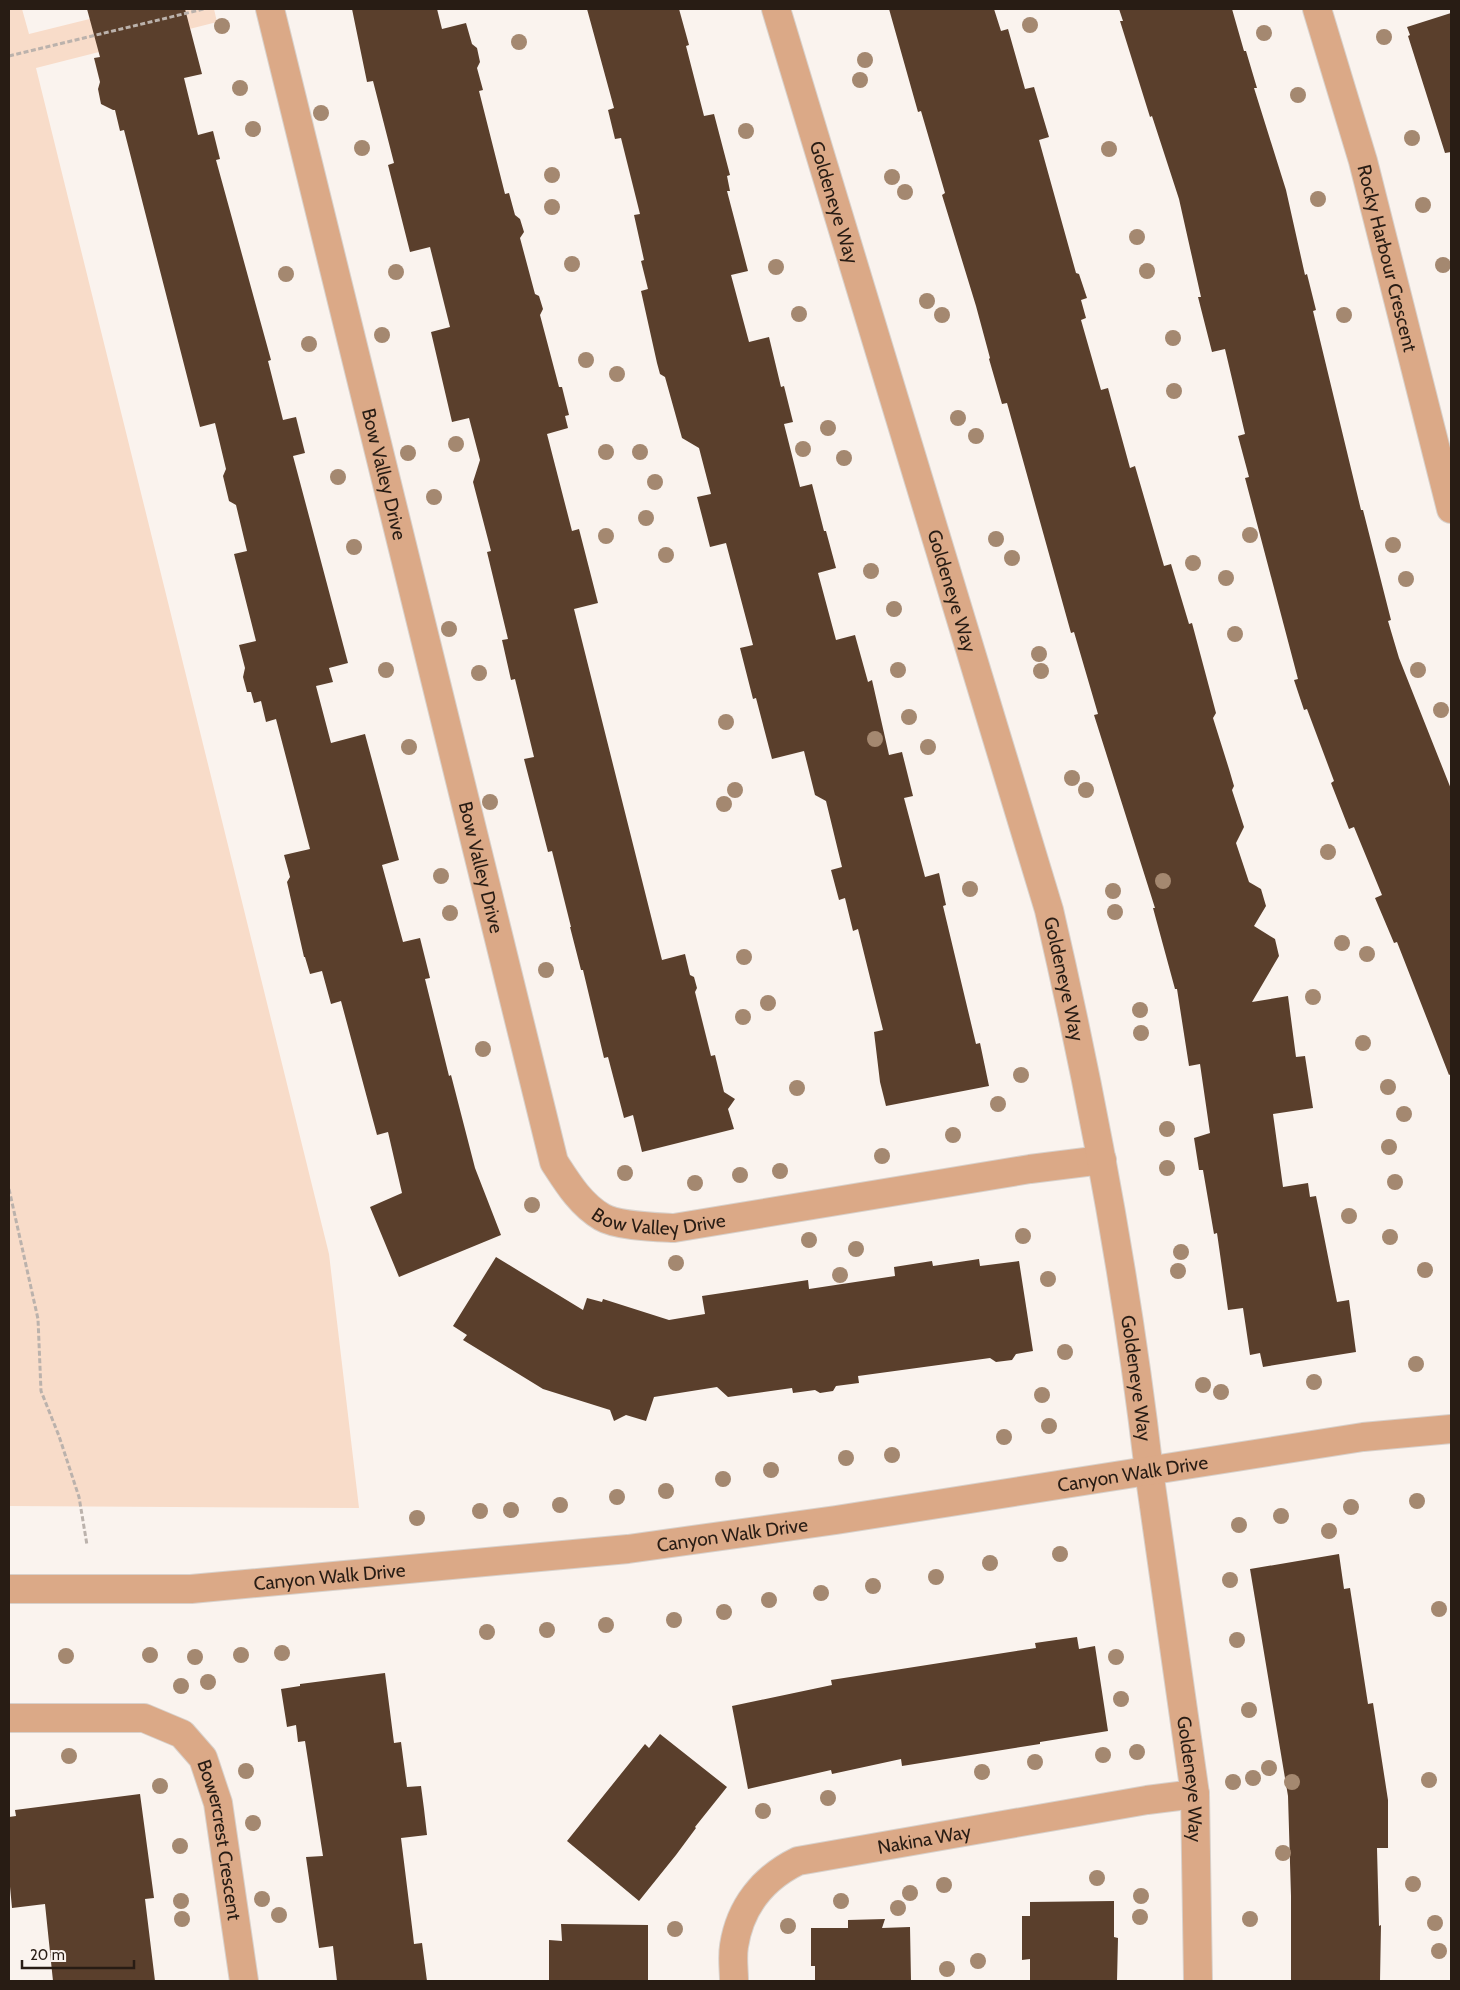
<svg xmlns="http://www.w3.org/2000/svg" width="1460" height="1990" font-family="Cabin,sans-serif">
<style>
.green{fill:#f8dcc9}
.building{fill:#5a3f2c}
.lines{fill:none;stroke-linecap:round;stroke-linejoin:round}
.minor-casing{stroke:#d8d1cb;stroke-width:30}
.tertiary-casing{stroke:#d8d1cb;stroke-width:30}
.path{stroke:#bbb2ac;stroke-width:3;stroke-dasharray:5 2.5;stroke-linecap:butt}
.minor{stroke:#dba987;stroke-width:28}
.tertiary{stroke:#dba987;stroke-width:28}
.tree{fill:#a48870}
.labels{text-anchor:middle;stroke-width:5;stroke-linejoin:round;paint-order:stroke}
.street-label{font-size:19px;fill:#281c14;stroke:#faf3ee}
</style>
<rect width="100%" height="100%" fill="#faf3ee"/>
<polygon class="green" points="9,9 22,9 29,34 130,9 214,9 217,22 36,68 329,1254 359,1508 9,1506"/>
<g class="building">
<polygon points="87,9 185,9 202,74 184,78 198,135 213,131 220,159 216,160 271,360 268,361 283,420 296,417 305,453 293,456 348,663 329,668 333,682 316,686 331,743 365,734 399,860 382,865 403,942 420,938 430,978 425,979 449,1076 451,1075 475,1168 501,1235 399,1277 370,1207 402,1193 388,1132 377,1135 341,1001 331,1004 322,971 310,974 305,957 304,957 287,882 290,877 284,855 310,849 276,719 266,722 261,701 254,703 251,692 247,692 243,677 245,668 239,645 256,641 234,554 247,551 236,505 229,501 223,476 226,469 215,423 200,427 124,130 120,131 115,110 113,110 101,104 98,89 100,82 94,58 100,57"/>
<polygon points="352,9 437,9 442,29 466,23 472,44 477,48 480,62 477,68 483,90 479,91 505,194 509,193 515,215 520,219 524,232 520,238 535,294 539,296 543,309 540,315 559,387 562,387 569,415 565,416 568,428 547,434 572,531 579,529 598,603 574,609 662,960 685,954 690,975 694,977 697,988 695,992 711,1056 715,1055 724,1092 735,1099 728,1109 734,1129 642,1152 633,1115 624,1118 608,1057 604,1058 583,970 581,970 570,927 571,927 552,851 548,852 524,759 534,757 515,679 511,680 502,640 508,639 487,552 491,551 473,482 480,460 469,418 452,422 431,332 450,327 430,247 410,252 388,165 394,163 373,81 367,82"/>
<polygon points="587,9 679,9 689,45 686,46 704,116 714,114 730,175 727,176 730,191 727,191 748,271 731,275 749,342 769,337 781,387 784,386 793,422 784,424 800,487 812,484 824,531 826,531 836,568 818,573 836,640 855,635 868,682 872,680 889,755 902,752 913,796 904,798 925,877 939,873 946,905 943,906 976,1044 980,1043 989,1086 886,1106 880,1082 874,1032 883,1030 858,929 853,931 845,898 839,900 831,870 842,867 826,801 815,795 804,751 772,759 756,698 753,699 740,648 753,645 726,543 710,547 697,497 711,494 699,448 682,438 665,377 660,374 657,363 641,291 648,289 641,261 644,260 634,215 640,214 621,138 615,139 608,110 614,108"/>
<polygon points="889,9 994,9 1001,31 1008,29 1025,89 1034,87 1049,137 1039,140 1076,273 1079,274 1087,298 1081,300 1086,318 1081,320 1101,390 1108,388 1130,468 1135,466 1164,566 1171,564 1189,624 1192,623 1216,713 1213,718 1229,769 1234,786 1232,790 1244,827 1236,843 1249,882 1261,889 1266,906 1254,926 1275,939 1279,956 1252,1002 1288,996 1296,1057 1305,1056 1313,1108 1273,1114 1283,1187 1308,1183 1310,1197 1316,1196 1337,1302 1349,1300 1356,1352 1263,1367 1260,1353 1250,1355 1243,1308 1228,1310 1217,1233 1214,1234 1203,1170 1199,1170 1194,1138 1210,1133 1200,1064 1189,1066 1177,989 1175,989 1153,908 1155,908 1094,715 1098,714 1074,632 1071,633 1007,403 1002,404 989,359 990,358 976,306 942,195 945,193 921,111 918,112"/>
<polygon points="1119,9 1232,9 1244,51 1246,51 1257,88 1254,88 1286,190 1305,275 1307,274 1316,310 1313,311 1361,510 1363,510 1391,620 1388,621 1399,658 1451,789 1451,1074 1449,1075 1397,942 1394,943 1375,898 1382,895 1354,827 1349,829 1331,783 1334,781 1307,709 1304,710 1294,680 1298,679 1245,478 1249,477 1238,436 1245,434 1225,349 1212,352 1198,297 1201,297 1179,199 1152,116 1150,117 1120,21 1123,21"/>
<polygon points="1451,13 1451,152 1445,153 1408,36 1410,35 1407,27"/>
<polygon points="496,1257 583,1310 587,1298 602,1302 603,1299 669,1320 705,1314 702,1296 808,1280 809,1289 895,1276 894,1267 932,1261 933,1266 979,1259 980,1266 1019,1261 1033,1351 1016,1354 1012,1360 996,1362 990,1358 858,1376 859,1383 836,1386 833,1391 820,1393 815,1390 793,1393 792,1388 728,1397 717,1387 654,1397 646,1421 626,1415 614,1421 610,1410 543,1389 463,1340 467,1335 453,1326"/>
<polygon points="1339,1554 1344,1589 1350,1588 1368,1704 1373,1703 1388,1800 1388,1848 1377,1848 1379,1926 1381,1925 1380,1981 1291,1981 1291,1896 1288,1796 1250,1569"/>
<polygon points="1077,1637 1079,1649 1095,1646 1108,1731 1040,1742 1040,1744 902,1766 901,1759 832,1774 831,1770 748,1789 732,1706 832,1685 831,1680 1036,1648 1035,1643"/>
<polygon points="385,1673 394,1743 401,1742 407,1787 421,1786 424,1809 427,1835 401,1838 413,1935 414,1944 422,1943 427,1981 337,1981 333,1946 319,1948 306,1857 323,1856 305,1741 298,1742 296,1725 287,1727 281,1689 300,1686 300,1684"/>
<polygon points="660,1734 727,1787 695,1827 696,1828 676,1855 639,1901 567,1841 645,1744 649,1748"/>
<polygon points="140,1794 154,1898 145,1899 155,1981 53,1981 45,1904 12,1908 9,1876 9,1817 16,1816 15,1810"/>
<polygon points="1114,1901 1114,1937 1118,1938 1117,1981 1030,1981 1030,1959 1022,1960 1022,1916 1030,1916 1030,1902"/>
<polygon points="885,1919 882,1928 910,1927 911,1981 815,1981 815,1966 811,1966 811,1928 848,1928 848,1920"/>
<polygon points="561,1924 648,1925 648,1981 549,1981 549,1940 562,1941"/>
</g>
<g class="lines">
<g class="minor-casing">
<g id="minor">
<path id="s1" d="M270 9 554 1162C567 1182 580 1204 602 1217 617 1226 655 1227 674 1228L1030 1169 1102 1160"/>
<path id="s2" d="M1317 9 1363 161 1451 509"/>
<path id="s3" d="M1149 1471 1195 1794 1198 1981"/>
<path id="s4" d="M9 1718H144L182 1734 203 1758 218 1803 244 1981"/>
<path id="s5" d="M734 1981C734 1970 732 1958 734 1946 740 1907 763 1878 798 1861L1147 1800 1195 1794"/>
</g>
</g>
<g class="tertiary-casing">
<g id="tertiary">
<path id="s6" d="M776 9 1049 910C1092 1095 1127 1282 1149 1471"/>
<path id="s7" d="M9 1589H191L628 1549 836 1520 1363 1437 1451 1429"/>
</g>
</g>
<g class="path">
<polyline points="9,56 204,9"/>
<polyline points="9,1189 38,1319 41,1391 59,1436 79,1497 87,1545"/>
</g>
<use href="#minor" class="minor"/>
<use href="#tertiary" class="tertiary"/>
</g>
<g class="tree">
<circle cx="1030" cy="25" r="8"/>
<circle cx="222" cy="26" r="8"/>
<circle cx="1264" cy="33" r="8"/>
<circle cx="1384" cy="37" r="8"/>
<circle cx="519" cy="42" r="8"/>
<circle cx="865" cy="60" r="8"/>
<circle cx="860" cy="80" r="8"/>
<circle cx="240" cy="88" r="8"/>
<circle cx="1298" cy="95" r="8"/>
<circle cx="321" cy="113" r="8"/>
<circle cx="253" cy="129" r="8"/>
<circle cx="746" cy="131" r="8"/>
<circle cx="1412" cy="138" r="8"/>
<circle cx="362" cy="148" r="8"/>
<circle cx="1109" cy="149" r="8"/>
<circle cx="552" cy="175" r="8"/>
<circle cx="892" cy="177" r="8"/>
<circle cx="905" cy="192" r="8"/>
<circle cx="1318" cy="199" r="8"/>
<circle cx="1423" cy="205" r="8"/>
<circle cx="552" cy="207" r="8"/>
<circle cx="1137" cy="237" r="8"/>
<circle cx="572" cy="264" r="8"/>
<circle cx="1443" cy="265" r="8"/>
<circle cx="776" cy="267" r="8"/>
<circle cx="1147" cy="271" r="8"/>
<circle cx="396" cy="272" r="8"/>
<circle cx="286" cy="274" r="8"/>
<circle cx="927" cy="301" r="8"/>
<circle cx="799" cy="314" r="8"/>
<circle cx="942" cy="315" r="8"/>
<circle cx="1344" cy="315" r="8"/>
<circle cx="382" cy="335" r="8"/>
<circle cx="1173" cy="338" r="8"/>
<circle cx="309" cy="344" r="8"/>
<circle cx="586" cy="360" r="8"/>
<circle cx="617" cy="374" r="8"/>
<circle cx="1174" cy="391" r="8"/>
<circle cx="958" cy="418" r="8"/>
<circle cx="828" cy="428" r="8"/>
<circle cx="976" cy="436" r="8"/>
<circle cx="456" cy="444" r="8"/>
<circle cx="803" cy="449" r="8"/>
<circle cx="606" cy="452" r="8"/>
<circle cx="640" cy="452" r="8"/>
<circle cx="408" cy="453" r="8"/>
<circle cx="844" cy="458" r="8"/>
<circle cx="338" cy="477" r="8"/>
<circle cx="655" cy="482" r="8"/>
<circle cx="434" cy="497" r="8"/>
<circle cx="646" cy="518" r="8"/>
<circle cx="1250" cy="535" r="8"/>
<circle cx="606" cy="536" r="8"/>
<circle cx="996" cy="539" r="8"/>
<circle cx="1393" cy="545" r="8"/>
<circle cx="354" cy="547" r="8"/>
<circle cx="666" cy="555" r="8"/>
<circle cx="1012" cy="558" r="8"/>
<circle cx="1193" cy="563" r="8"/>
<circle cx="871" cy="571" r="8"/>
<circle cx="1226" cy="578" r="8"/>
<circle cx="1406" cy="579" r="8"/>
<circle cx="894" cy="609" r="8"/>
<circle cx="449" cy="629" r="8"/>
<circle cx="1235" cy="634" r="8"/>
<circle cx="1039" cy="654" r="8"/>
<circle cx="386" cy="670" r="8"/>
<circle cx="898" cy="670" r="8"/>
<circle cx="1418" cy="670" r="8"/>
<circle cx="1041" cy="671" r="8"/>
<circle cx="479" cy="673" r="8"/>
<circle cx="1441" cy="710" r="8"/>
<circle cx="909" cy="717" r="8"/>
<circle cx="726" cy="722" r="8"/>
<circle cx="875" cy="739" r="8"/>
<circle cx="409" cy="747" r="8"/>
<circle cx="928" cy="747" r="8"/>
<circle cx="1072" cy="778" r="8"/>
<circle cx="735" cy="790" r="8"/>
<circle cx="1086" cy="790" r="8"/>
<circle cx="490" cy="802" r="8"/>
<circle cx="724" cy="804" r="8"/>
<circle cx="1328" cy="852" r="8"/>
<circle cx="441" cy="876" r="8"/>
<circle cx="1163" cy="881" r="8"/>
<circle cx="970" cy="889" r="8"/>
<circle cx="1113" cy="891" r="8"/>
<circle cx="1115" cy="912" r="8"/>
<circle cx="450" cy="913" r="8"/>
<circle cx="1342" cy="943" r="8"/>
<circle cx="1367" cy="954" r="8"/>
<circle cx="744" cy="957" r="8"/>
<circle cx="546" cy="970" r="8"/>
<circle cx="1313" cy="997" r="8"/>
<circle cx="768" cy="1003" r="8"/>
<circle cx="1140" cy="1010" r="8"/>
<circle cx="743" cy="1017" r="8"/>
<circle cx="1141" cy="1033" r="8"/>
<circle cx="1363" cy="1043" r="8"/>
<circle cx="483" cy="1049" r="8"/>
<circle cx="1021" cy="1075" r="8"/>
<circle cx="1388" cy="1087" r="8"/>
<circle cx="797" cy="1088" r="8"/>
<circle cx="998" cy="1104" r="8"/>
<circle cx="1404" cy="1114" r="8"/>
<circle cx="1167" cy="1129" r="8"/>
<circle cx="953" cy="1135" r="8"/>
<circle cx="1389" cy="1147" r="8"/>
<circle cx="882" cy="1156" r="8"/>
<circle cx="1167" cy="1168" r="8"/>
<circle cx="780" cy="1171" r="8"/>
<circle cx="625" cy="1173" r="8"/>
<circle cx="740" cy="1175" r="8"/>
<circle cx="1395" cy="1182" r="8"/>
<circle cx="695" cy="1183" r="8"/>
<circle cx="532" cy="1205" r="8"/>
<circle cx="1349" cy="1216" r="8"/>
<circle cx="1023" cy="1236" r="8"/>
<circle cx="1390" cy="1237" r="8"/>
<circle cx="809" cy="1240" r="8"/>
<circle cx="856" cy="1249" r="8"/>
<circle cx="1181" cy="1252" r="8"/>
<circle cx="676" cy="1263" r="8"/>
<circle cx="1425" cy="1270" r="8"/>
<circle cx="1178" cy="1271" r="8"/>
<circle cx="840" cy="1275" r="8"/>
<circle cx="1048" cy="1279" r="8"/>
<circle cx="1065" cy="1352" r="8"/>
<circle cx="1416" cy="1364" r="8"/>
<circle cx="1314" cy="1382" r="8"/>
<circle cx="1203" cy="1385" r="8"/>
<circle cx="1221" cy="1392" r="8"/>
<circle cx="1042" cy="1395" r="8"/>
<circle cx="1049" cy="1426" r="8"/>
<circle cx="1004" cy="1437" r="8"/>
<circle cx="892" cy="1455" r="8"/>
<circle cx="846" cy="1458" r="8"/>
<circle cx="771" cy="1470" r="8"/>
<circle cx="723" cy="1479" r="8"/>
<circle cx="666" cy="1491" r="8"/>
<circle cx="617" cy="1497" r="8"/>
<circle cx="1417" cy="1501" r="8"/>
<circle cx="560" cy="1505" r="8"/>
<circle cx="1351" cy="1507" r="8"/>
<circle cx="511" cy="1510" r="8"/>
<circle cx="480" cy="1511" r="8"/>
<circle cx="1281" cy="1516" r="8"/>
<circle cx="417" cy="1518" r="8"/>
<circle cx="1239" cy="1525" r="8"/>
<circle cx="1329" cy="1531" r="8"/>
<circle cx="1060" cy="1554" r="8"/>
<circle cx="990" cy="1563" r="8"/>
<circle cx="936" cy="1577" r="8"/>
<circle cx="1230" cy="1580" r="8"/>
<circle cx="873" cy="1586" r="8"/>
<circle cx="821" cy="1593" r="8"/>
<circle cx="769" cy="1600" r="8"/>
<circle cx="1439" cy="1609" r="8"/>
<circle cx="724" cy="1612" r="8"/>
<circle cx="674" cy="1620" r="8"/>
<circle cx="606" cy="1625" r="8"/>
<circle cx="547" cy="1630" r="8"/>
<circle cx="487" cy="1632" r="8"/>
<circle cx="1237" cy="1640" r="8"/>
<circle cx="282" cy="1653" r="8"/>
<circle cx="150" cy="1655" r="8"/>
<circle cx="241" cy="1655" r="8"/>
<circle cx="66" cy="1656" r="8"/>
<circle cx="195" cy="1657" r="8"/>
<circle cx="1116" cy="1657" r="8"/>
<circle cx="208" cy="1682" r="8"/>
<circle cx="181" cy="1686" r="8"/>
<circle cx="1121" cy="1699" r="8"/>
<circle cx="1249" cy="1710" r="8"/>
<circle cx="1137" cy="1752" r="8"/>
<circle cx="1103" cy="1755" r="8"/>
<circle cx="69" cy="1756" r="8"/>
<circle cx="1035" cy="1762" r="8"/>
<circle cx="1269" cy="1768" r="8"/>
<circle cx="246" cy="1771" r="8"/>
<circle cx="982" cy="1772" r="8"/>
<circle cx="1253" cy="1778" r="8"/>
<circle cx="1429" cy="1780" r="8"/>
<circle cx="1233" cy="1782" r="8"/>
<circle cx="1292" cy="1782" r="8"/>
<circle cx="160" cy="1786" r="8"/>
<circle cx="828" cy="1798" r="8"/>
<circle cx="763" cy="1811" r="8"/>
<circle cx="253" cy="1823" r="8"/>
<circle cx="180" cy="1846" r="8"/>
<circle cx="1283" cy="1853" r="8"/>
<circle cx="1097" cy="1878" r="8"/>
<circle cx="1413" cy="1884" r="8"/>
<circle cx="944" cy="1885" r="8"/>
<circle cx="910" cy="1893" r="8"/>
<circle cx="1141" cy="1896" r="8"/>
<circle cx="262" cy="1899" r="8"/>
<circle cx="181" cy="1901" r="8"/>
<circle cx="841" cy="1901" r="8"/>
<circle cx="898" cy="1908" r="8"/>
<circle cx="279" cy="1915" r="8"/>
<circle cx="1140" cy="1917" r="8"/>
<circle cx="182" cy="1919" r="8"/>
<circle cx="1250" cy="1919" r="8"/>
<circle cx="1435" cy="1923" r="8"/>
<circle cx="788" cy="1926" r="8"/>
<circle cx="675" cy="1929" r="8"/>
<circle cx="1439" cy="1951" r="8"/>
<circle cx="978" cy="1961" r="8"/>
<circle cx="947" cy="1969" r="8"/>
</g>
<g class="labels">
<g class="street-label">
<text dy="7" stroke="none"><textPath href="#s6" startOffset="202">Goldeneye Way</textPath></text>
<text dy="7" stroke="none"><textPath href="#s2" startOffset="259">Rocky Harbour Crescent</textPath></text>
<text dy="7" stroke="none"><textPath href="#s1" startOffset="479">Bow Valley Drive</textPath></text>
<text dy="7" stroke="none"><textPath href="#s6" startOffset="608">Goldeneye Way</textPath></text>
<text dy="7" stroke="none"><textPath href="#s1" startOffset="884">Bow Valley Drive</textPath></text>
<text dy="7" stroke="none"><textPath href="#s6" startOffset="1012">Goldeneye Way</textPath></text>
<text dy="7" stroke="none"><textPath href="#s1" startOffset="1319">Bow Valley Drive</textPath></text>
<text dy="7" stroke="none"><textPath href="#s6" startOffset="1418">Goldeneye Way</textPath></text>
<text dy="7" stroke="none"><textPath href="#s7" startOffset="1131">Canyon Walk Drive</textPath></text>
<text dy="7" stroke="none"><textPath href="#s7" startOffset="726">Canyon Walk Drive</textPath></text>
<text dy="7" stroke="none"><textPath href="#s7" startOffset="321">Canyon Walk Drive</textPath></text>
<text dy="7" stroke="none"><textPath href="#s3" startOffset="311">Goldeneye Way</textPath></text>
<text dy="7" stroke="none"><textPath href="#s5" startOffset="274">Nakina Way</textPath></text>
<text dy="7" stroke="none"><textPath href="#s4" startOffset="292">Bowercrest Crescent</textPath></text>
</g>
</g>
<rect width="1460" height="1990" fill="none" stroke="#281c14" stroke-width="20"/>
<path d="M22 1960v8h112v-8" fill="none" stroke="#281c14" stroke-width="2.5"/>
<text x="30" y="1960" font-size="15" fill="#281c14" stroke="#faf3ee" stroke-width="4" paint-order="stroke">20 m</text>
</svg>
